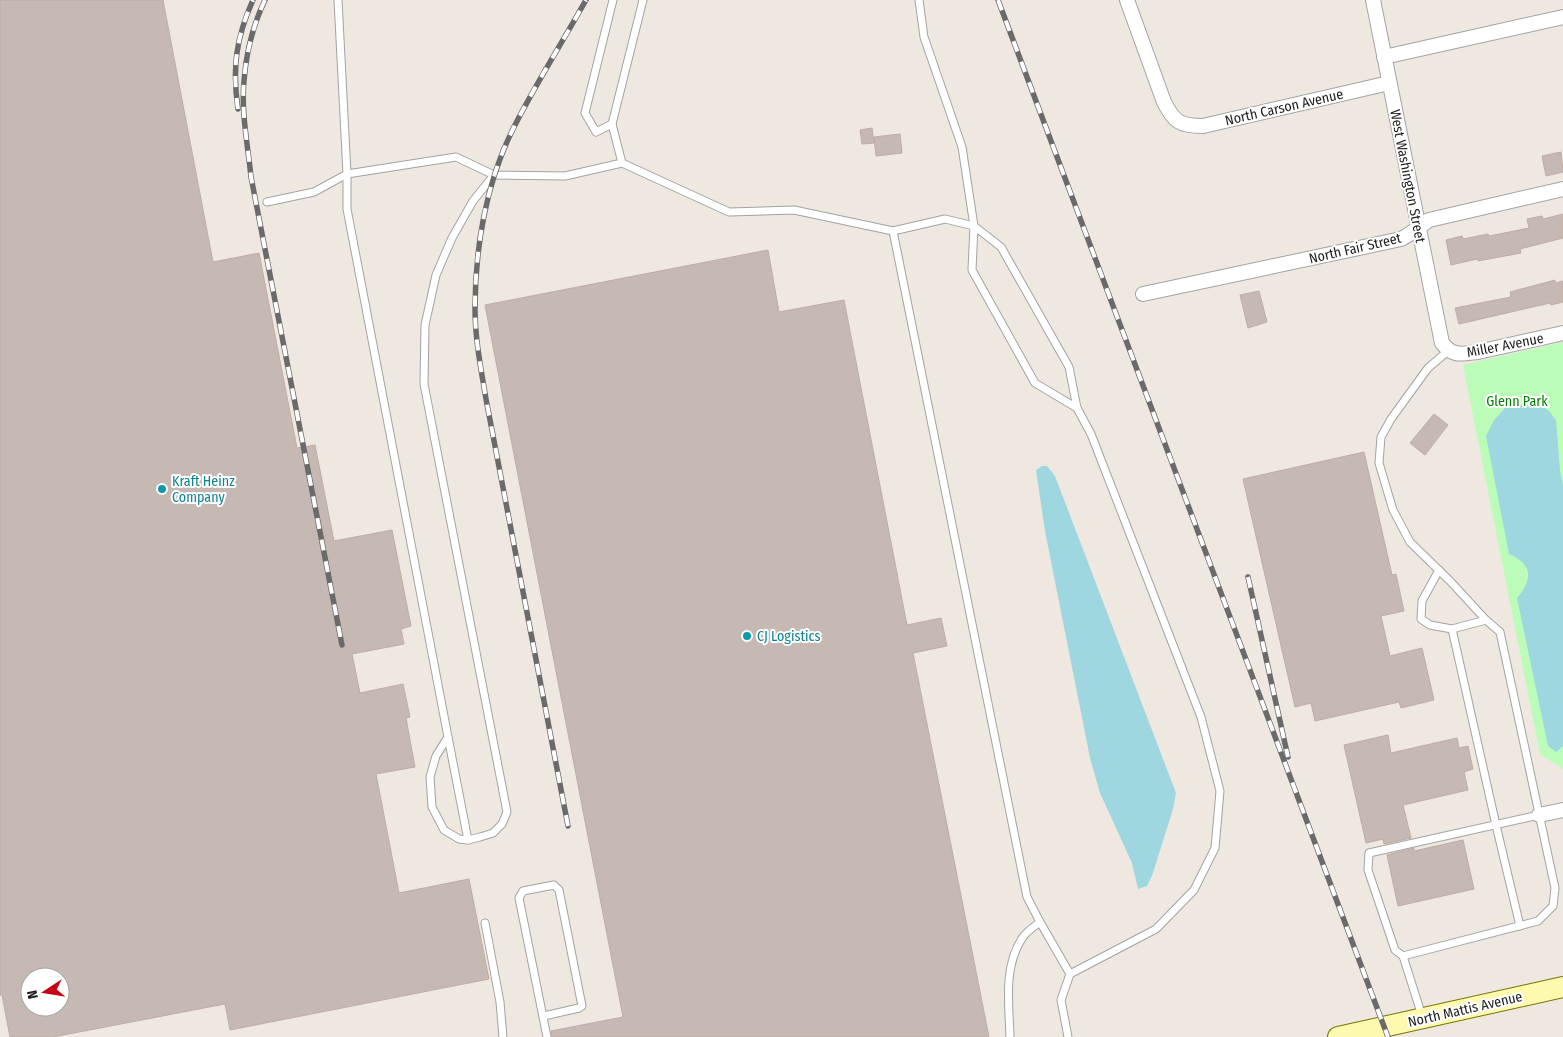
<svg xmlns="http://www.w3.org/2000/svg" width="1563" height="1037" font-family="'Fira Sans Condensed',sans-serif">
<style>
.park{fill:#bbfcb9}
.water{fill:#9ed7df}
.building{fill:#c6b9b4;stroke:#c0aca2;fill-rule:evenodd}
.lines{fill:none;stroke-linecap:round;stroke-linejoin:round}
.lane-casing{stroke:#a3a3a3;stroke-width:9}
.street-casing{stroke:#a3a3a3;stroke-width:16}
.secondary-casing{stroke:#757500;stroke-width:22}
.lane{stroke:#fff;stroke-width:7}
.street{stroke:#fff;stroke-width:14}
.secondary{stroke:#fdf9af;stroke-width:20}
.rail-casing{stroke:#6a6a6a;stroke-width:5.5}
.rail{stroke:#fff;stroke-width:4;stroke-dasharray:11;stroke-linecap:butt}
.culture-dot{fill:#0f9aa8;stroke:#fff;stroke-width:2}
.labels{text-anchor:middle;stroke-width:4;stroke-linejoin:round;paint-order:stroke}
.street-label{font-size:14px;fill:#1c1c1c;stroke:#fff}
.park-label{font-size:14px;fill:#077e05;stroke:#fff}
.culture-label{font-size:14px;fill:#0d838f;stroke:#fff;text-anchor:start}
</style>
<rect width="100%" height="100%" fill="#eee8e0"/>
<polygon class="park" points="1563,342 1563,769 1540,754 1463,365"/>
<g class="water">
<path d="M1522 404 1542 406 1549 411 1556 420 1560 471 1563 485V746L1556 752 1548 746 1517 598C1533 580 1533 564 1509 554L1486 436 1494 420 1506 407Z"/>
<polygon points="1042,466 1047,466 1055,476 1176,793 1173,809 1152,876 1147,886 1138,889 1132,863 1100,793 1090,758 1045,531 1036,470"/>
</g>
<g class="building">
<path d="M0 0H163L213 262 259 253 297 448 315 445 334 541 392 530 411 626 401 629 404 644 352 654 360 693 403 684 410 717 406 718 415 767 376 774 399 893 469 879 489 979 230 1030 225 1004 53 1037H10L2 995H0ZM30 977H60V1007H30Z"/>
<polygon points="872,128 874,143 862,144 860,130"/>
<polygon points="900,134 902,153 876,156 874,137"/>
<polygon points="1561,152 1563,172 1546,176 1542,156"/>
<polygon points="1563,214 1563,238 1520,249 1521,253 1478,261 1477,259 1451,265 1446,240 1462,236 1463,239 1488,234 1489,236 1529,228 1527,219 1542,216 1543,219"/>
<polygon points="768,250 779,312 844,300 907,625 941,618 947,646 913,653 989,1037 552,1037 551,1031 623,1017 485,305"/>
<polygon points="1555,280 1555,283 1563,281 1563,302 1551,305 1550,303 1459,324 1455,308 1511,297 1510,292"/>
<polygon points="1259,291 1267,322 1248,328 1240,295"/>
<polygon points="1434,414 1448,425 1425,455 1410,443"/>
<polygon points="1364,452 1392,575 1396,574 1404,611 1381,616 1390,656 1422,648 1434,700 1401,708 1399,702 1315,721 1311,703 1295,707 1243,479"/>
<polygon points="1388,735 1391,753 1457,738 1459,748 1468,746 1473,769 1464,772 1468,790 1403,805 1411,838 1384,844 1383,839 1366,843 1344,745"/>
<polygon points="1463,840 1474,889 1398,906 1387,855 1414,848 1414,851"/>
</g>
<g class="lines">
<g class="lane-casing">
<g id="lane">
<polyline points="338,0 347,174 347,209 448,737 436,756 430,777 432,807 444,830 459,839 468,840 480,837 493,833 502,824 507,812 424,384 425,325 436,275 452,238 473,201 494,175"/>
<polyline points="919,0 924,37 962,147 974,226 972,270 1035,383 1077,408"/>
<polyline points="612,124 596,132 585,113 613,0"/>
<polyline points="622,163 612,124 643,0"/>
<polyline points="267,202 314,192 347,174 456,157 494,175 565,176 622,163 729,212 794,210 893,231 945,219 974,226 1001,247 1069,367 1077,408 1091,434 1201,717 1220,791 1215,848 1194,890 1156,929 1070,974 1061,1000 1068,1037"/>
<path d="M893 231 1027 897 1040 922C1035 926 1027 931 1023 937 1003 966 1009 1004 1010 1037"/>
<polyline points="1448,351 1428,368 1391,419 1381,437 1379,463 1393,510 1410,542 1451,582 1486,620 1500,632 1555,888 1553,906 1538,921 1403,956 1395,950 1368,870 1369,853 1539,815"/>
<polyline points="1439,570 1422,601 1421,619 1430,625 1452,629 1496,825 1520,926"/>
<polyline points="1452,629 1486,620"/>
<polyline points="448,737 468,840"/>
<polyline points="1040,922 1070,974"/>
<polyline points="485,923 500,1002 503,1037"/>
<polyline points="1403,956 1422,1016"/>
<polyline points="544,1016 579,1008 582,1006 559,890 554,885 523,891 519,898 547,1037"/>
</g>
</g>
<g class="street-casing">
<g id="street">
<path d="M1127 0 1164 102C1174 122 1180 126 1203 126L1389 83"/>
<path d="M1373 0 1442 343C1453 357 1461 354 1478 352L1563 333"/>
<polyline points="1384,57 1563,17"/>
<polyline points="1143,294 1401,239 1408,235 1429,220 1563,189"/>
<polyline points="1539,815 1563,810"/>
</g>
</g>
<g class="secondary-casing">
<polyline id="secondary" points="1338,1037 1563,987"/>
</g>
<use href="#lane" class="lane"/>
<use href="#street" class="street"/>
<use href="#secondary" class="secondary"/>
<g class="rail-casing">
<g id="rail">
<path d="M265 0C253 25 246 54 244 81 241 113 248 146 251 177L342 645"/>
<polyline points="998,0 1388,1037"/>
<path d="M238 109C232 68 236 38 253 0"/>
<polyline points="1248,577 1288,757"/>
<path d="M568 826 486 399C481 369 475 339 475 309 475 248 486 183 513 129 535 85 562 43 586 0"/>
</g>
</g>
<use href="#rail" class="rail"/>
</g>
<g class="culture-dot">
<circle cx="162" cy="489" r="5"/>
<circle cx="747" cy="636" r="5"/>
</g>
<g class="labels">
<g class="street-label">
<text transform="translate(1284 107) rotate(-13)" y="5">North Carson Avenue</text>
<text transform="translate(1408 176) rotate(79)" y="5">West Washington Street</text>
<text transform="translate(1355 248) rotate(-13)" y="5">North Fair Street</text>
<text transform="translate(1505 345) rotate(-11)" y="5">Miller Avenue</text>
<text transform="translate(1465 1009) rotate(-13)" y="5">North Mattis Avenue</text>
</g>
<g class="park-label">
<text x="1517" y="406">Glenn Park</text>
</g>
<g class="culture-label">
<text x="172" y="486">Kraft Heinz<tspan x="172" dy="16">Company</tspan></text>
<text x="757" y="641">CJ Logistics</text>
</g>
</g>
<g transform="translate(45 992) rotate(258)"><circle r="24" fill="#ffffff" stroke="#a4a4a4"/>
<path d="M0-4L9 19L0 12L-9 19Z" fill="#c70015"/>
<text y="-8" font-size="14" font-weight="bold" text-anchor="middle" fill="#1c1c1c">N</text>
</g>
</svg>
